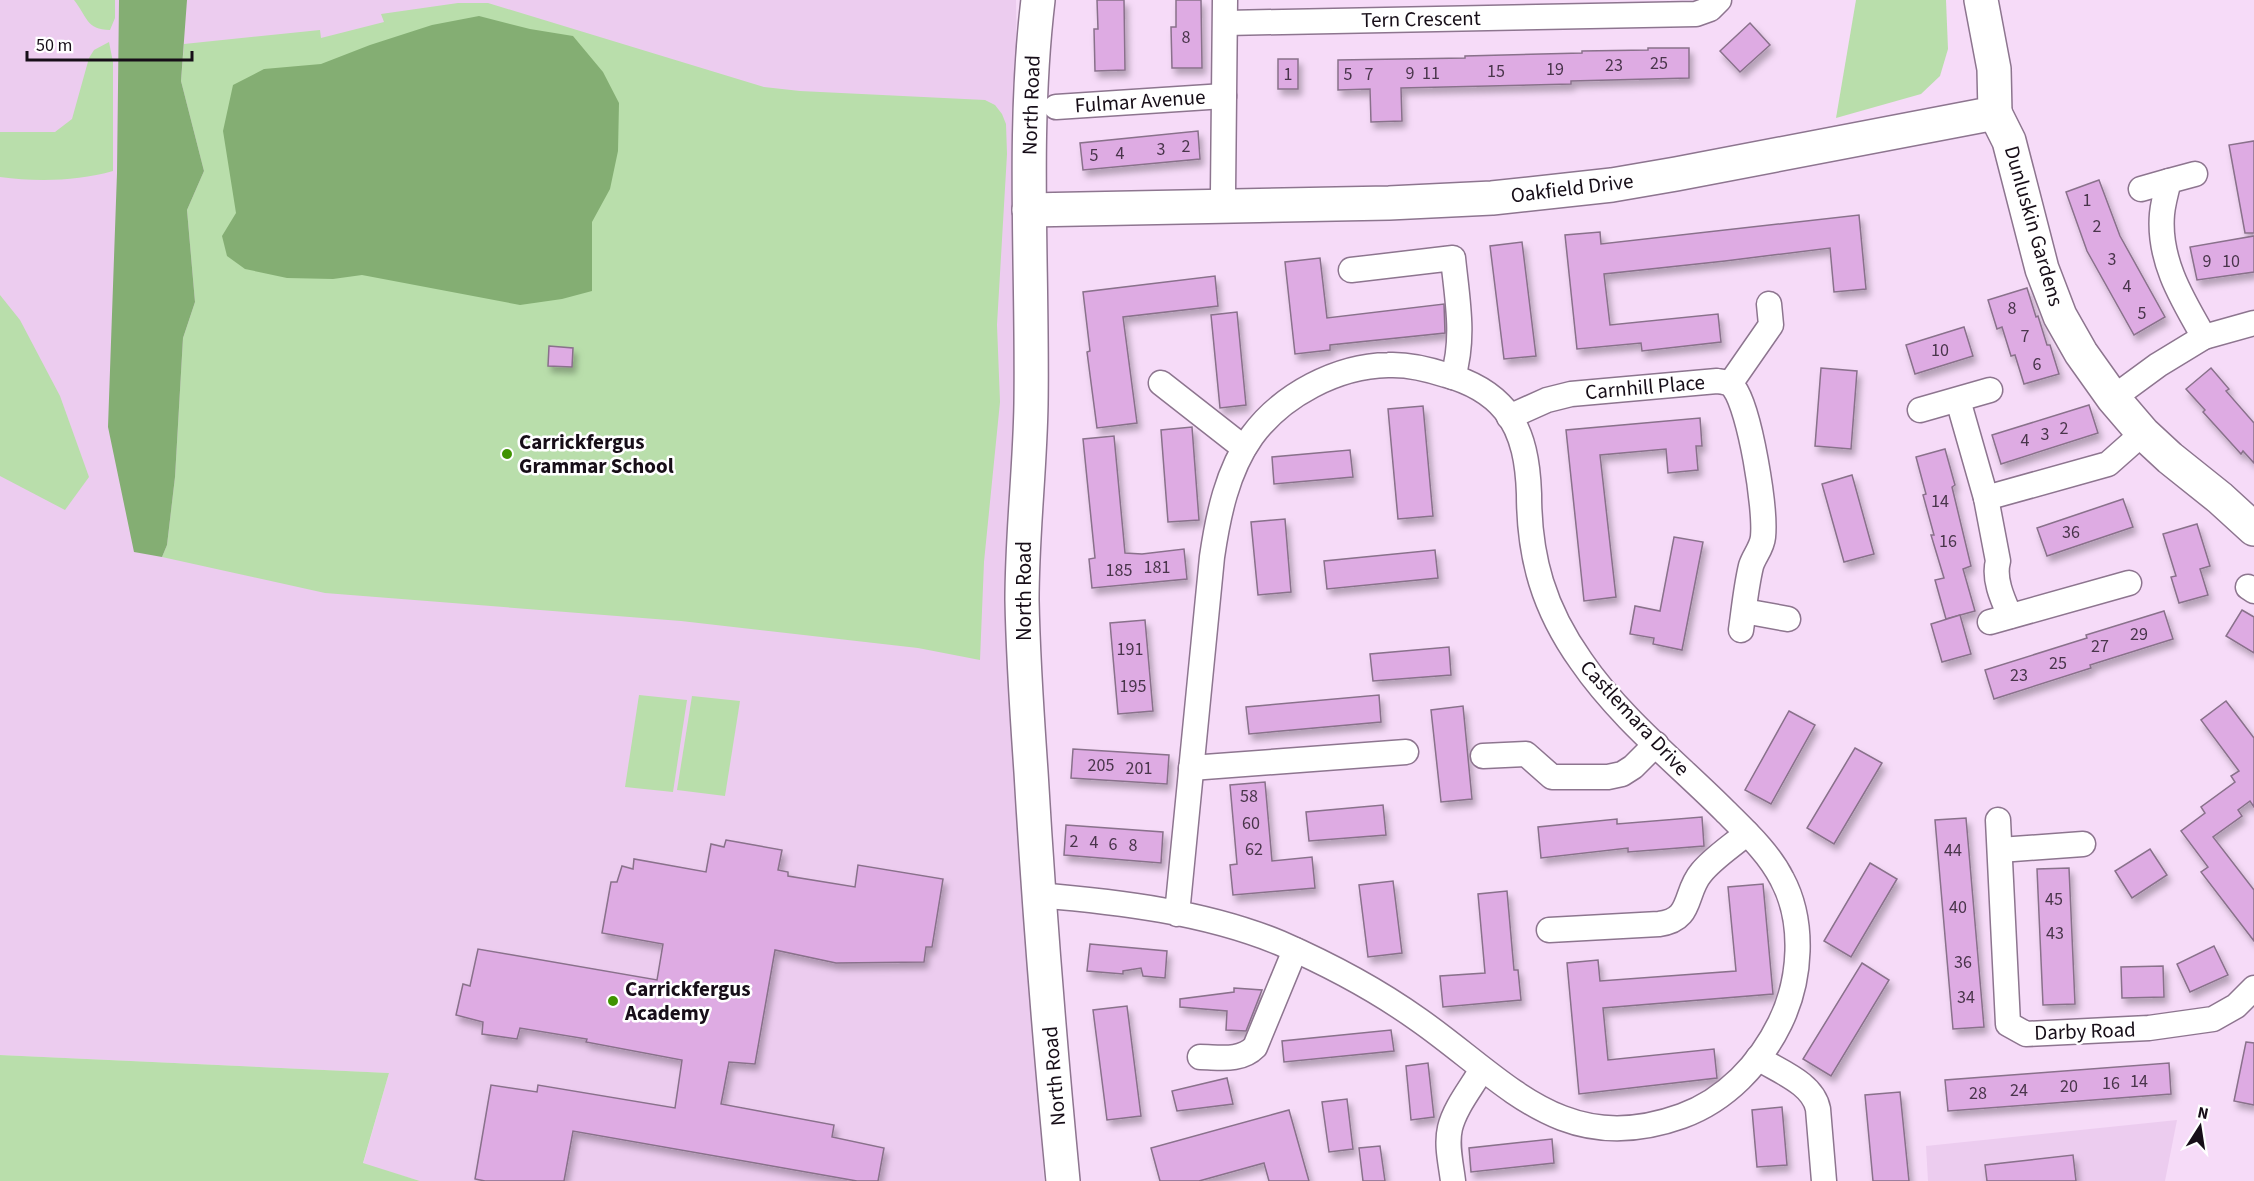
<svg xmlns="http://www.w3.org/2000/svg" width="2254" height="1181" font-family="'Source Sans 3',sans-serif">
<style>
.built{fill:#ecccef}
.green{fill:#b9deab}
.forest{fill:#84ae73}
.building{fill:#deabe3;stroke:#89718b;stroke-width:1.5;filter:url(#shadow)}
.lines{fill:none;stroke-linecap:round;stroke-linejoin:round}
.street-casing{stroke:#8d758f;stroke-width:27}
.secondary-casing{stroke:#8d758f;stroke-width:36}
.street{stroke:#fff;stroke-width:24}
.secondary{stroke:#fff;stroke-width:33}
.poi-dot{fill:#3f9300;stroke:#fff;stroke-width:2}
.labels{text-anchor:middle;stroke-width:5;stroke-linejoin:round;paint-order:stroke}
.number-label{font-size:18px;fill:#49354b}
.street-label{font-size:21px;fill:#170e18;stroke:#fff}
.poi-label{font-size:21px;font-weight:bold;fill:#170e18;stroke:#fff;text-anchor:start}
</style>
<defs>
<filter id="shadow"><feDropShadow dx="3.5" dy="6" stdDeviation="3" flood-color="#0004"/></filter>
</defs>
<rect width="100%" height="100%" fill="#f6dbf8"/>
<g class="built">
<polygon points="0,0 1016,0 1029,908 1044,1181 420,1181 363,1164 389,1073 0,1055"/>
<polygon points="2177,1120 2165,1181 1928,1181 1926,1146"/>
</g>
<g class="green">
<path d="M74 0H115V18L110 30C86 30 87 16 74 0Z"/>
<polygon points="1856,0 1946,0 1948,49 1940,76 1921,94 1836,118"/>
<polygon points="458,3 488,3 764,87 800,91 985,100 995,105 1002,114 1006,124 1007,154 997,325 1000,402 984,562 980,660 918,648 681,621 325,593 162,557 167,545 175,477 183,338 195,302 187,210 204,171 181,81 184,44 320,30 321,38 384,22 381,14"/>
<path d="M109 42 113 62V171C78 181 37 182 0 177V132H55L72 119 89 58 94 50Z"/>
<polygon points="0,295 20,320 60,396 89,477 65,510 0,476"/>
<polygon points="639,695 687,700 673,792 625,787"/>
<polygon points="692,696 740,701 725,796 677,790"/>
<polygon points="0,1055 389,1073 363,1163 420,1181 0,1181"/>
</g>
<g class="forest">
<polygon points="119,0 187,0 181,81 204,171 187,210 195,302 183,338 175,477 167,545 162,557 134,552 108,427 117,173"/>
<polygon points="479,16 530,29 573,36 603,72 619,103 618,151 610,189 592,222 592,291 562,299 520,305 362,275 333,279 287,278 245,269 227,256 222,236 236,213 223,131 233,85 264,69 321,64 370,45 432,25"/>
</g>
<g class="building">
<polygon points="1097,0 1124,0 1125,70 1095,71 1094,29 1098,29"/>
<polygon points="1176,0 1201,0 1202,68 1172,68 1171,27 1176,27"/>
<polygon points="1750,23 1770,45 1740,72 1720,51"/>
<polygon points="1648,48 1689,48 1689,78 1571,81 1571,84 1401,88 1402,121 1371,122 1370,89 1338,90 1338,60 1465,58 1465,56 1582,53 1582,51 1648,50"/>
<rect x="1278" y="59" width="20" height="30"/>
<polygon points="1198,131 1200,159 1083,170 1080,143"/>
<polygon points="2254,141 2254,233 2245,233 2229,145"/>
<polygon points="2099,180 2120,236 2165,317 2134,335 2087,251 2066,192"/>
<polygon points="1859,215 1866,289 1834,292 1830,248 1725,261 1604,274 1610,325 1718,314 1721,342 1642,351 1641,343 1577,349 1565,235 1600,232 1601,244"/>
<polygon points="2254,236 2254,272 2197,280 2190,247"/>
<polygon points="1522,242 1536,356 1504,359 1490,246"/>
<polygon points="1320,258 1327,318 1444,304 1445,333 1330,345 1330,350 1295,354 1285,262"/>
<polygon points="1215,276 1218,306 1123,317 1137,423 1097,428 1087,352 1090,351 1083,292"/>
<polygon points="2027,288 2036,317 2038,316 2047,345 2050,345 2059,374 2024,384 2015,355 2011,356 2002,327 1997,329 1988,300"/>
<polygon points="1237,312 1246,405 1220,408 1211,315"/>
<polygon points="1964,327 1973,356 1915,374 1906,345"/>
<polygon points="549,346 573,348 572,367 548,366"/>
<polygon points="1821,368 1857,371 1851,449 1815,446"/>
<polygon points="2211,368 2229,389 2226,391 2254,423 2254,463 2243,451 2241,454 2203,412 2205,410 2186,389"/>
<polygon points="2089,405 2098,433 2001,464 1992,435"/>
<polygon points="1423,406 1433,516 1398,519 1388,409"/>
<polygon points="1700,418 1702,446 1696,446 1698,470 1668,473 1666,449 1600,455 1616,597 1584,601 1566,430"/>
<polygon points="1192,427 1199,520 1168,522 1161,430"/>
<polygon points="1114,436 1125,553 1142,554 1184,549 1187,579 1092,588 1089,559 1095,558 1083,439"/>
<polygon points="1945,449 1955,485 1952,487 1971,566 1963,569 1975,611 1946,619 1935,580 1944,578 1931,535 1934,535 1923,495 1926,494 1916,457"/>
<polygon points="1350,450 1353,477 1274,484 1272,457"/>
<polygon points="1852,475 1874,554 1844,562 1822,484"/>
<polygon points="2123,499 2133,527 2047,556 2037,528"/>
<polygon points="1285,519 1291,592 1258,595 1251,522"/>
<polygon points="2197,524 2210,566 2200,569 2208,595 2179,603 2171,577 2176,576 2163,534"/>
<polygon points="1674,537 1703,542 1682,650 1653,644 1654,638 1630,634 1635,606 1660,611"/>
<polygon points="1435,550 1438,578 1327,589 1324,561"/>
<polygon points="2242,610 2254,617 2254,653 2226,636"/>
<polygon points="2164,611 2173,639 2090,665 2091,668 1994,699 1985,670 2087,638 2086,635"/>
<polygon points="1960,615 1971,654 1942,662 1931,624"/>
<polygon points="1145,620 1153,711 1118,714 1110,623"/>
<polygon points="1449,647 1451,675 1373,681 1370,654"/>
<polygon points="1379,695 1381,722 1249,734 1246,707"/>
<polygon points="2226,701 2254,738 2254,807 2250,801 2238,810 2242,816 2213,837 2254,890 2254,941 2201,872 2208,867 2181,831 2205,813 2201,807 2235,782 2231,776 2239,771 2201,720"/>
<polygon points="1463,706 1472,799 1441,802 1431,710"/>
<polygon points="1789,711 1815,725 1771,804 1745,790"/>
<polygon points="1855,748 1882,763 1834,844 1807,828"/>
<polygon points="1073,749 1169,755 1167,784 1071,778"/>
<polygon points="1265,782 1272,861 1312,857 1315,888 1233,895 1230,865 1237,864 1230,785"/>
<polygon points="1383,805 1386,835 1309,841 1306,812"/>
<polygon points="1702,817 1704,846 1628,852 1628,848 1541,858 1538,827 1617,819 1617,824"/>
<polygon points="1966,818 1984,1027 1953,1029 1935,820"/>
<polygon points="1066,825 1163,832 1161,863 1064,855"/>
<polygon points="726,840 782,850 778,870 788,872 788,876 855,887 858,865 943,879 932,947 926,947 924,962 836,963 775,950 755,1064 729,1062 721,1104 834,1125 832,1137 884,1148 878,1181 857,1181 573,1131 564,1181 485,1181 475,1179 491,1085 537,1092 538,1085 675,1108 682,1060 586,1042 587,1039 520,1028 517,1039 482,1034 483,1022 456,1015 463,984 470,986 478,949 657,980 663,944 602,933 611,882 617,882 622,866 633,869 634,859 706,872 711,844 724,847"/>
<polygon points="2150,849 2167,875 2132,898 2115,871"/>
<polygon points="1870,863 1897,879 1851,957 1824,941"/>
<polygon points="2069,868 2075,1004 2043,1005 2037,869"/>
<polygon points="1393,881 1402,953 1368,957 1359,885"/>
<polygon points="1763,884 1773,994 1603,1008 1608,1060 1714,1049 1717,1078 1579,1094 1567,963 1598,960 1600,981 1736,971 1728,887"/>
<polygon points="1507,891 1514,970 1518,970 1521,1000 1443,1007 1440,976 1485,973 1478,894"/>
<polygon points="1090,944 1167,951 1165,978 1143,976 1141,968 1123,971 1123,974 1087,971"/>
<polygon points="2214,946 2228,975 2190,992 2177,964"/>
<polygon points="1862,963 1889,980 1831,1076 1803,1059"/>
<polygon points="2163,966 2164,997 2122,998 2121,967"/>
<polygon points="1234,988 1262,990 1246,1031 1226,1030 1227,1011 1180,1007 1180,999 1234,992"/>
<polygon points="1127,1006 1141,1116 1107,1120 1093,1010"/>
<polygon points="1391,1030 1394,1051 1284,1062 1282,1041"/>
<polygon points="2246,1042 2254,1043 2254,1105 2234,1101"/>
<polygon points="1428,1063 1434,1117 1411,1120 1406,1066"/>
<polygon points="2169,1063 2171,1094 1948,1111 1945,1080"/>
<polygon points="1227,1078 1233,1104 1177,1111 1172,1091"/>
<polygon points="1900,1092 1909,1181 1873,1181 1865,1095"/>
<polygon points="1347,1099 1353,1149 1329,1152 1322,1102"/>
<polygon points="1782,1107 1787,1165 1757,1167 1752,1110"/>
<polygon points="1289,1110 1309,1181 1269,1181 1264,1163 1199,1181 1160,1181 1151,1148"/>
<polygon points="1552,1139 1554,1163 1471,1172 1469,1148"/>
<polygon points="1380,1146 1385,1181 1363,1181 1359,1148"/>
<polygon points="2073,1155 2076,1181 1987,1181 1985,1165"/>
</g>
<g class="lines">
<g class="street-casing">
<g id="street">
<polyline points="1225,0 1223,192 1226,206"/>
<polyline points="1226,23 1696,14 1710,9 1719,0"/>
<polyline points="1056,107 1224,96"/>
<path d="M2195 174 2169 181C2166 192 2163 203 2162 214 2158 260 2182 299 2204 337"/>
<polyline points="2141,189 2169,181"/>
<path d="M1351 270 1453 258C1457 298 1465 337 1453 377"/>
<polyline points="1161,383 1244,448"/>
<polyline points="1730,384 1771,325 1769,304"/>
<polyline points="2113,398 2158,365 2204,337 2254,323"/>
<path d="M1958 400 1986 498 1998 561C1993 579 2003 600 2010 616"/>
<polyline points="1920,410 1990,390"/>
<path d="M1509 417 1547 400 1571 394 1717 381C1724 382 1730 382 1734 388 1750 410 1766 508 1763 537 1762 548 1754 556 1751 566 1746 587 1744 609 1741 630"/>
<polyline points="1986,498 2108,464 2143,433"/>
<polyline points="2248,587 2254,591"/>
<polyline points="1744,611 1788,619"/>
<polyline points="1990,622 2129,583"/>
<polyline points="1483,756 1526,754 1552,777 1608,777 1622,774 1633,767 1656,744"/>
<polyline points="1191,768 1406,752"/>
<polyline points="1998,820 2008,1024 2026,1034 2149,1028 2213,1019 2236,1006 2254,988"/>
<polyline points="2000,850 2083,844"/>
<path d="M1038 895C1119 902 1205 912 1280 943 1328 964 1377 990 1419 1020 1506 1081 1563 1159 1682 1116 1726 1100 1760 1064 1780 1023 1801 980 1805 922 1782 879 1769 853 1746 832 1725 811 1677 763 1620 718 1581 661 1544 609 1529 558 1529 494 1528 465 1524 434 1505 410 1490 392 1468 381 1446 375 1428 369 1408 364 1388 365 1337 366 1282 395 1252 436 1227 471 1218 516 1212 557L1177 914"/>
<path d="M1549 930 1659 924C1693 920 1684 893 1701 873 1713 858 1732 846 1747 833"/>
<path d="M1200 1057C1219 1057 1240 1062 1255 1047L1295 950"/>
<path d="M1758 1058C1778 1071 1813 1083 1818 1109L1824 1181"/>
<path d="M1453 1181C1451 1164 1446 1145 1450 1128 1455 1107 1472 1087 1482 1069"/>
</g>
</g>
<g class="secondary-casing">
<g id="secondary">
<path d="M1038 0C1022 134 1033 269 1031 404 1030 469 1022 534 1022 600 1023 657 1027 715 1031 772 1039 909 1050 1045 1063 1181"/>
<polyline points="1995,113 2009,141 2042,269 2060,316 2081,353 2113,398 2143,433 2170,458 2220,498 2254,529"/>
<polyline points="1029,210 1389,203 1492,198 1612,185 1676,174 1995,113 1994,69 1981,0"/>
</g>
</g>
<use href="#street" class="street"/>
<use href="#secondary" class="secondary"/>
</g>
<g class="poi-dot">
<circle cx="507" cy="454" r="6"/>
<circle cx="613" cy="1001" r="6"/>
</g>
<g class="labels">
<g class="number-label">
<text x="1186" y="43">8</text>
<text x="1659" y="69">25</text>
<text x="1614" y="71">23</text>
<text x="1555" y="75">19</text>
<text x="1496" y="77">15</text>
<text x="1410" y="79">9</text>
<text x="1431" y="79">11</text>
<text x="1288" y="80">1</text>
<text x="1348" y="80">5</text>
<text x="1369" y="80">7</text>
<text x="1186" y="152">2</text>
<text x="1161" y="155">3</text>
<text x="1120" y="159">4</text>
<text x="1094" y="161">5</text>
<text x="2087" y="206">1</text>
<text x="2097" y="232">2</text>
<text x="2112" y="265">3</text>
<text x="2207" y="267">9</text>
<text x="2231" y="267">10</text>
<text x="2127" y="292">4</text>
<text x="2012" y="314">8</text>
<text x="2142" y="319">5</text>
<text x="2025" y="342">7</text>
<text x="1940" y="356">10</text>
<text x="2037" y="370">6</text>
<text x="2064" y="434">2</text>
<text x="2045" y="440">3</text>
<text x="2025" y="446">4</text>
<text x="1940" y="507">14</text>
<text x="2071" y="538">36</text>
<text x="1948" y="547">16</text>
<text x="1157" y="573">181</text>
<text x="1119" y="576">185</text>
<text x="2139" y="640">29</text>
<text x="2100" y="652">27</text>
<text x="1130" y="655">191</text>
<text x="2058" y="669">25</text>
<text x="2019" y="681">23</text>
<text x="1133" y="692">195</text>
<text x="1101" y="771">205</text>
<text x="1139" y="774">201</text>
<text x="1249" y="802">58</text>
<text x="1251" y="829">60</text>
<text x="1074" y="847">2</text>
<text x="1094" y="848">4</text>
<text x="1113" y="850">6</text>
<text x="1133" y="851">8</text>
<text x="1254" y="855">62</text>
<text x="1953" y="856">44</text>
<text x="2054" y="905">45</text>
<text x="1958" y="913">40</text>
<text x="2055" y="939">43</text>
<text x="1963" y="968">36</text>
<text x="1966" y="1003">34</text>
<text x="2139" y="1087">14</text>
<text x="2111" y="1089">16</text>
<text x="2069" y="1092">20</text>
<text x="2019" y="1096">24</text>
<text x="1978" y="1099">28</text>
</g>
<g class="street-label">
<text transform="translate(1421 19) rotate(-1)" y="7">Tern Crescent</text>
<text transform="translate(1140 101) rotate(-4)" y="7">Fulmar Avenue</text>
<text transform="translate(1031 105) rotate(-88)" y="7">North Road</text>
<text transform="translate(1572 188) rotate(-7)" y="7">Oakfield Drive</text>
<text transform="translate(2034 226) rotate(74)" y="7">Dunluskin Gardens</text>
<text transform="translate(1645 387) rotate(-5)" y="7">Carnhill Place</text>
<text transform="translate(1024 591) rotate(-90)" y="7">North Road</text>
<text transform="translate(1635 718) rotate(47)" y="7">Castlemara Drive</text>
<text transform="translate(2085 1031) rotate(-2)" y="7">Darby Road</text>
<text transform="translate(1054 1076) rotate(-95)" y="7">North Road</text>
</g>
<g class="poi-label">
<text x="519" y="449">Carrickfergus<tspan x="519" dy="24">Grammar School</tspan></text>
<text x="625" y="996">Carrickfergus<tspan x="625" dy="24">Academy</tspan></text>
</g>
</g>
<g transform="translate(2200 1127) rotate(12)" stroke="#ffffff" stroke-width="4.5" paint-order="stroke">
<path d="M0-4.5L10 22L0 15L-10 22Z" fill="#170e18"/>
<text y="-9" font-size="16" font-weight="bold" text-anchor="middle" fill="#170e18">N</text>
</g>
<path d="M27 51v9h165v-9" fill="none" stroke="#170e18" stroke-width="3"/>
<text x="36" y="51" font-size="18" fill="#170e18" stroke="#ffffff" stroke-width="4.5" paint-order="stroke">50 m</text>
</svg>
